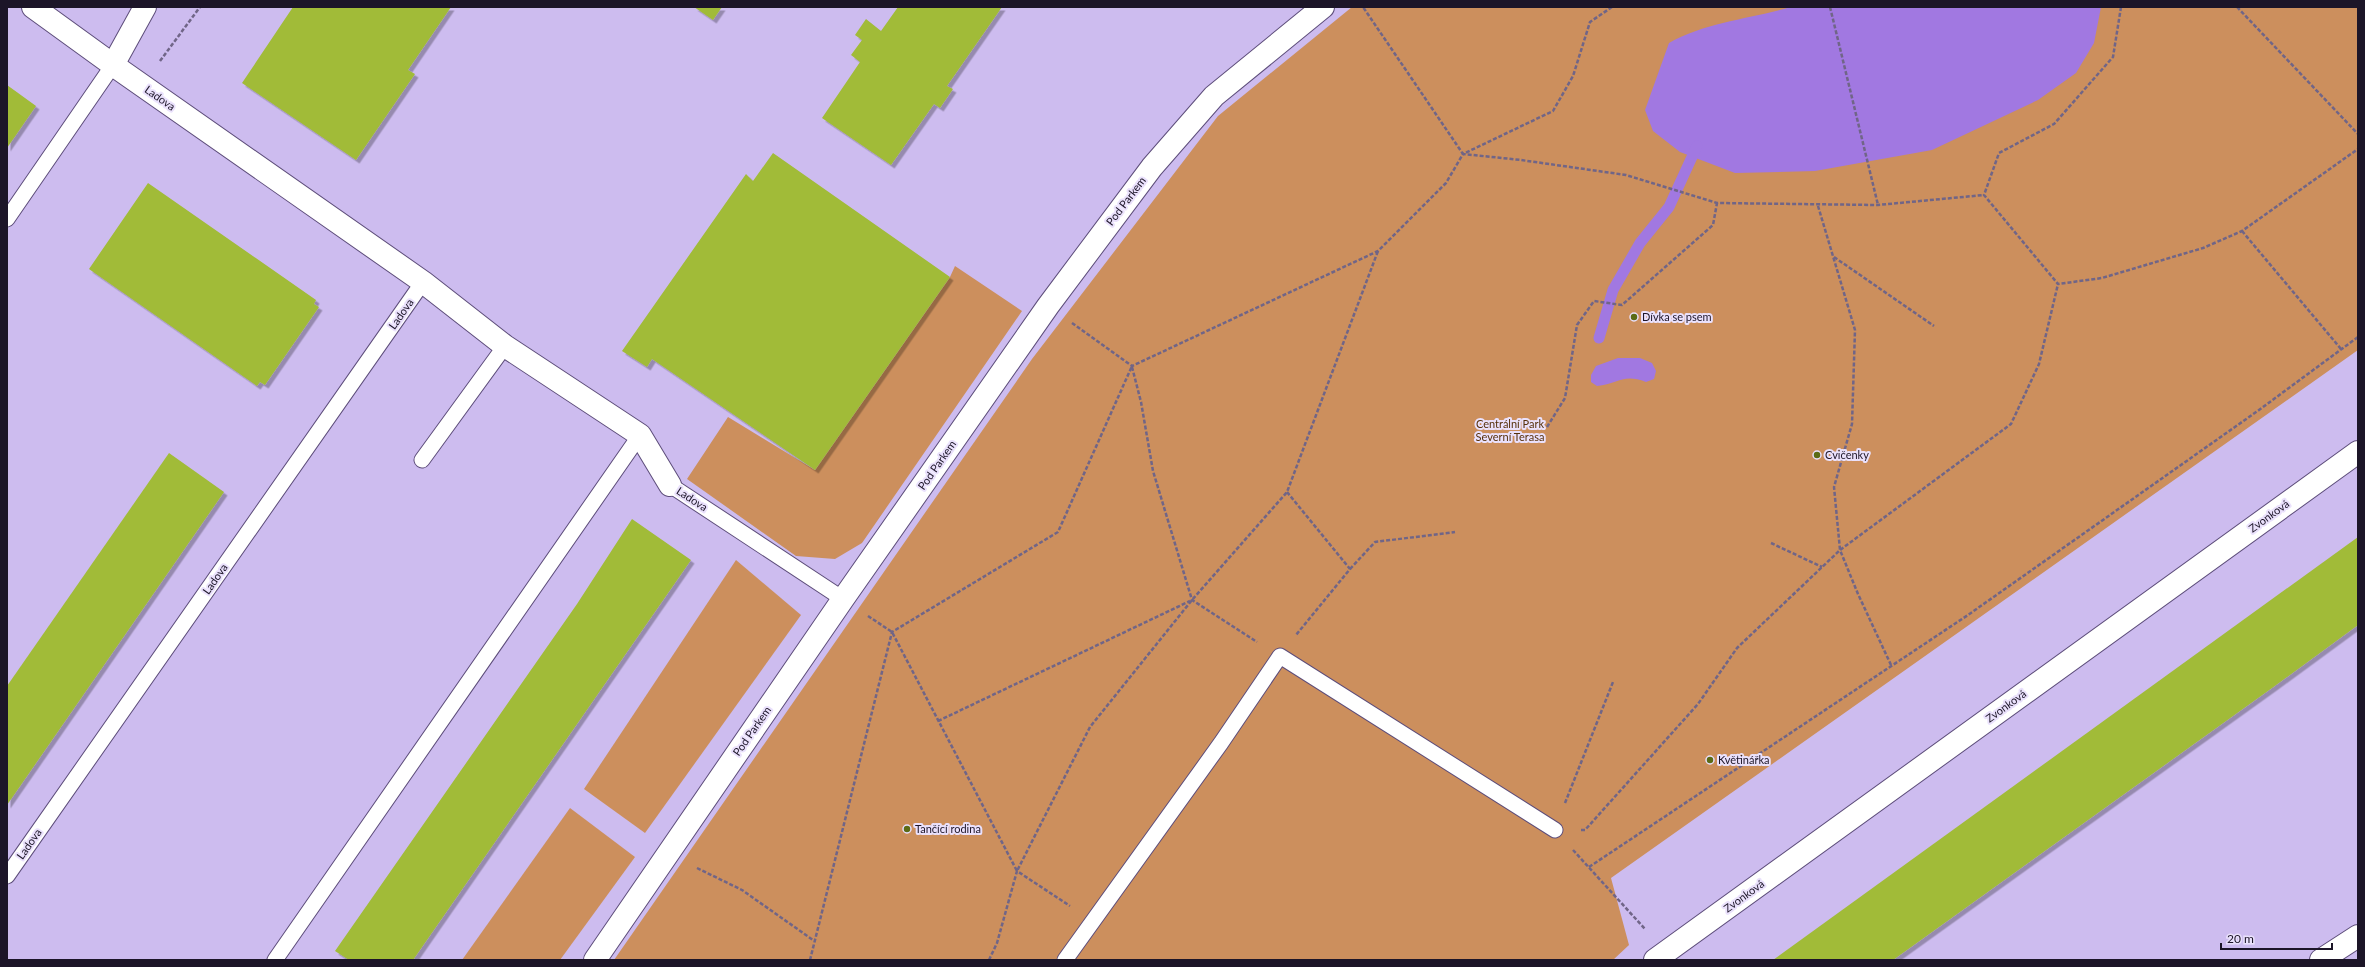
<svg xmlns="http://www.w3.org/2000/svg" width="2365" height="967" font-family="Lato,sans-serif">
<style>
.green{fill:#cc8f5d}
.water{fill:#a178e1}
.lines{fill:none;stroke-linecap:round;stroke-linejoin:round}
.stream{stroke:#a178e1;stroke-width:11}
.building{fill:#a1bb38;filter:url(#shadow)}
.service-casing{stroke:#5d4d7a;stroke-width:17}
.minor-casing{stroke:#5d4d7a;stroke-width:24}
.path{stroke:#706587;stroke-width:2.5;stroke-dasharray:4 2;stroke-linecap:butt}
.service{stroke:#fff;stroke-width:15}
.minor{stroke:#fff;stroke-width:22}
.poi-dot{fill:#5b6b16;stroke:#eae1fc;stroke-width:1.5}
.labels{text-anchor:middle;stroke-width:4;stroke-linejoin:round;paint-order:stroke}
.street-label{font-size:11px;fill:#1c1528;stroke:#eae1fc}
.poi-label{font-size:11px;fill:#1c1528;stroke:#eae1fc;text-anchor:start}
.park-label{font-size:11px;fill:#56300a;stroke:#eae1fc}
</style>
<defs>
<filter id="shadow"><feDropShadow dx="3.5" dy="3.5" stdDeviation="0" flood-color="#0004"/></filter>
</defs>
<rect width="100%" height="100%" fill="#cdbcef"/>
<g class="green">
<polygon points="1352,7 2358,7 2358,350 1611,878 1629,945 1613,960 614,960 1032,359 1218,116"/>
<polygon points="955,266 1022,311 862,543 835,559 796,556 687,479 728,417 815,470 950,277"/>
<polygon points="736,560 801,615 645,833 584,789"/>
<polygon points="570,808 635,857 560,960 462,960"/>
</g>
<g class="water">
<path d="M1791 7H2101L2094 43 2076 73 2038 100 1932 150 1815 171 1735 173 1680 152 1653 131 1645 110 1669 43C1706 22 1750 19 1791 7Z"/>
<path d="M1618 358H1640L1652 363 1656 371 1654 379 1646 382C1623 373 1618 384 1597 386L1591 382V375L1596 366Z"/>
</g>
<g class="lines">
<polyline class="stream" points="1599,338 1613,290 1640,243 1669,207 1697,146"/>
</g>
<g class="building">
<polygon points="293,7 451,7 408,70 415,74 356,160 242,83"/>
<polygon points="694,7 722,7 713,20"/>
<polygon points="898,7 1002,7 947,86 953,89 940,108 934,104 891,165 822,118 860,62 851,55 862,40 855,35 866,19 881,31"/>
<polygon points="7,85 36,106 7,148"/>
<polygon points="773,153 950,277 815,470 652,359 647,367 622,351 746,174 753,181"/>
<polygon points="148,183 316,300 314,304 319,307 265,385 260,382 257,386 89,269"/>
<polygon points="169,453 224,492 7,805 7,686"/>
<polygon points="632,519 691,560 413,960 349,960 335,951 577,604"/>
<polygon points="2358,537 2358,625 2272,688 1893,960 1773,960"/>
</g>
<g class="lines">
<g class="service-casing">
<g id="service">
<polyline points="7,219 113,65"/>
<polyline points="422,460 505,346"/>
<polyline points="670,485 843,599"/>
<polyline points="7,876 423,282"/>
<polyline points="275,960 640,435"/>
<polyline points="1065,960 1221,743 1280,656 1555,830"/>
</g>
</g>
<g class="minor-casing">
<g id="minor">
<polyline points="33,7 113,65 423,282 505,346 640,435 670,485"/>
<polyline points="113,65 145,7"/>
<polyline points="595,960 843,599 1048,306 1152,167 1214,96 1323,7"/>
<polyline points="1655,960 2358,452"/>
<polyline points="2321,960 2358,936"/>
</g>
</g>
<g class="path">
<polyline points="1612,7 1590,22 1573,76 1553,111 1463,154 1521,160 1626,175 1717,203 1878,205 1984,195"/>
<polyline points="1830,7 1878,205"/>
<polyline points="2121,7 2113,57 2054,124 1999,153 1984,195 2058,284 2102,278 2203,248 2242,231 2358,149"/>
<polyline points="2237,7 2358,134"/>
<polyline points="160,61 200,7"/>
<polyline points="2242,231 2341,349"/>
<polyline points="1834,257 1934,326"/>
<polyline points="1072,323 1132,366 1378,251 1446,183 1463,154 1363,7"/>
<polyline points="1132,367 1141,402 1153,471 1192,600 1257,642"/>
<polyline points="1547,427 1565,398 1577,325 1594,301 1622,305 1713,225 1717,203"/>
<polyline points="1287,492 1350,569 1296,635"/>
<polyline points="1771,543 1822,567"/>
<polyline points="1350,569 1375,542 1455,532"/>
<polyline points="868,616 892,632 1017,871 1090,727 1192,600 1287,492 1378,251"/>
<polyline points="1891,665 1858,594 1840,550 2011,424 2039,364 2058,284"/>
<polyline points="938,721 1190,601"/>
<polyline points="1565,803 1613,682"/>
<polyline points="1581,830 1585,830 1698,704 1737,648 1840,550 1834,487 1852,424 1855,330 1818,206"/>
<polyline points="1573,850 1645,929"/>
<polyline points="1589,867 1968,615 2259,410 2358,337"/>
<polyline points="697,868 742,890 813,940"/>
<polyline points="810,960 892,632 1058,532 1132,366"/>
<polyline points="989,960 997,943 1017,871 1070,906"/>
</g>
<use href="#service" class="service"/>
<use href="#minor" class="minor"/>
</g>
<g class="poi-dot">
<circle cx="1634" cy="317" r="4"/>
<circle cx="1817" cy="455" r="4"/>
<circle cx="1710" cy="760" r="4"/>
<circle cx="907" cy="829" r="4"/>
</g>
<g class="labels">
<g class="street-label">
<text transform="translate(160 98) rotate(35)" y="4">Ladova</text>
<text transform="translate(1126 201) rotate(-53)" y="4">Pod Parkem</text>
<text transform="translate(401 314) rotate(-55)" y="4">Ladova</text>
<text transform="translate(937 465) rotate(-55)" y="4">Pod Parkem</text>
<text transform="translate(692 499) rotate(33)" y="4">Ladova</text>
<text transform="translate(2269 516) rotate(-36)" y="4">Zvonková</text>
<text transform="translate(215 579) rotate(-55)" y="4">Ladova</text>
<text transform="translate(2006 706) rotate(-36)" y="4">Zvonková</text>
<text transform="translate(752 731) rotate(-55)" y="4">Pod Parkem</text>
<text transform="translate(29 844) rotate(-55)" y="4">Ladova</text>
<text transform="translate(1744 896) rotate(-36)" y="4">Zvonková</text>
</g>
<g class="poi-label">
<text x="1642" y="321">Dívka se psem</text>
<text x="1825" y="459">Cvičenky</text>
<text x="1718" y="764">Květinářka</text>
<text x="915" y="833">Tančící rodina</text>
</g>
<g class="park-label">
<text x="1510" y="428">Centrální Park<tspan x="1510" dy="13">Severní Terasa</tspan></text>
</g>
</g>
<rect width="2365" height="967" fill="none" stroke="#1c1528" stroke-width="16"/>
<path d="M2221 943v6h111v-6" fill="none" stroke="#1c1528" stroke-width="2"/>
<text x="2227" y="943" font-size="12" fill="#1c1528" stroke="#eae1fc" stroke-width="3" paint-order="stroke">20 m</text>
</svg>
